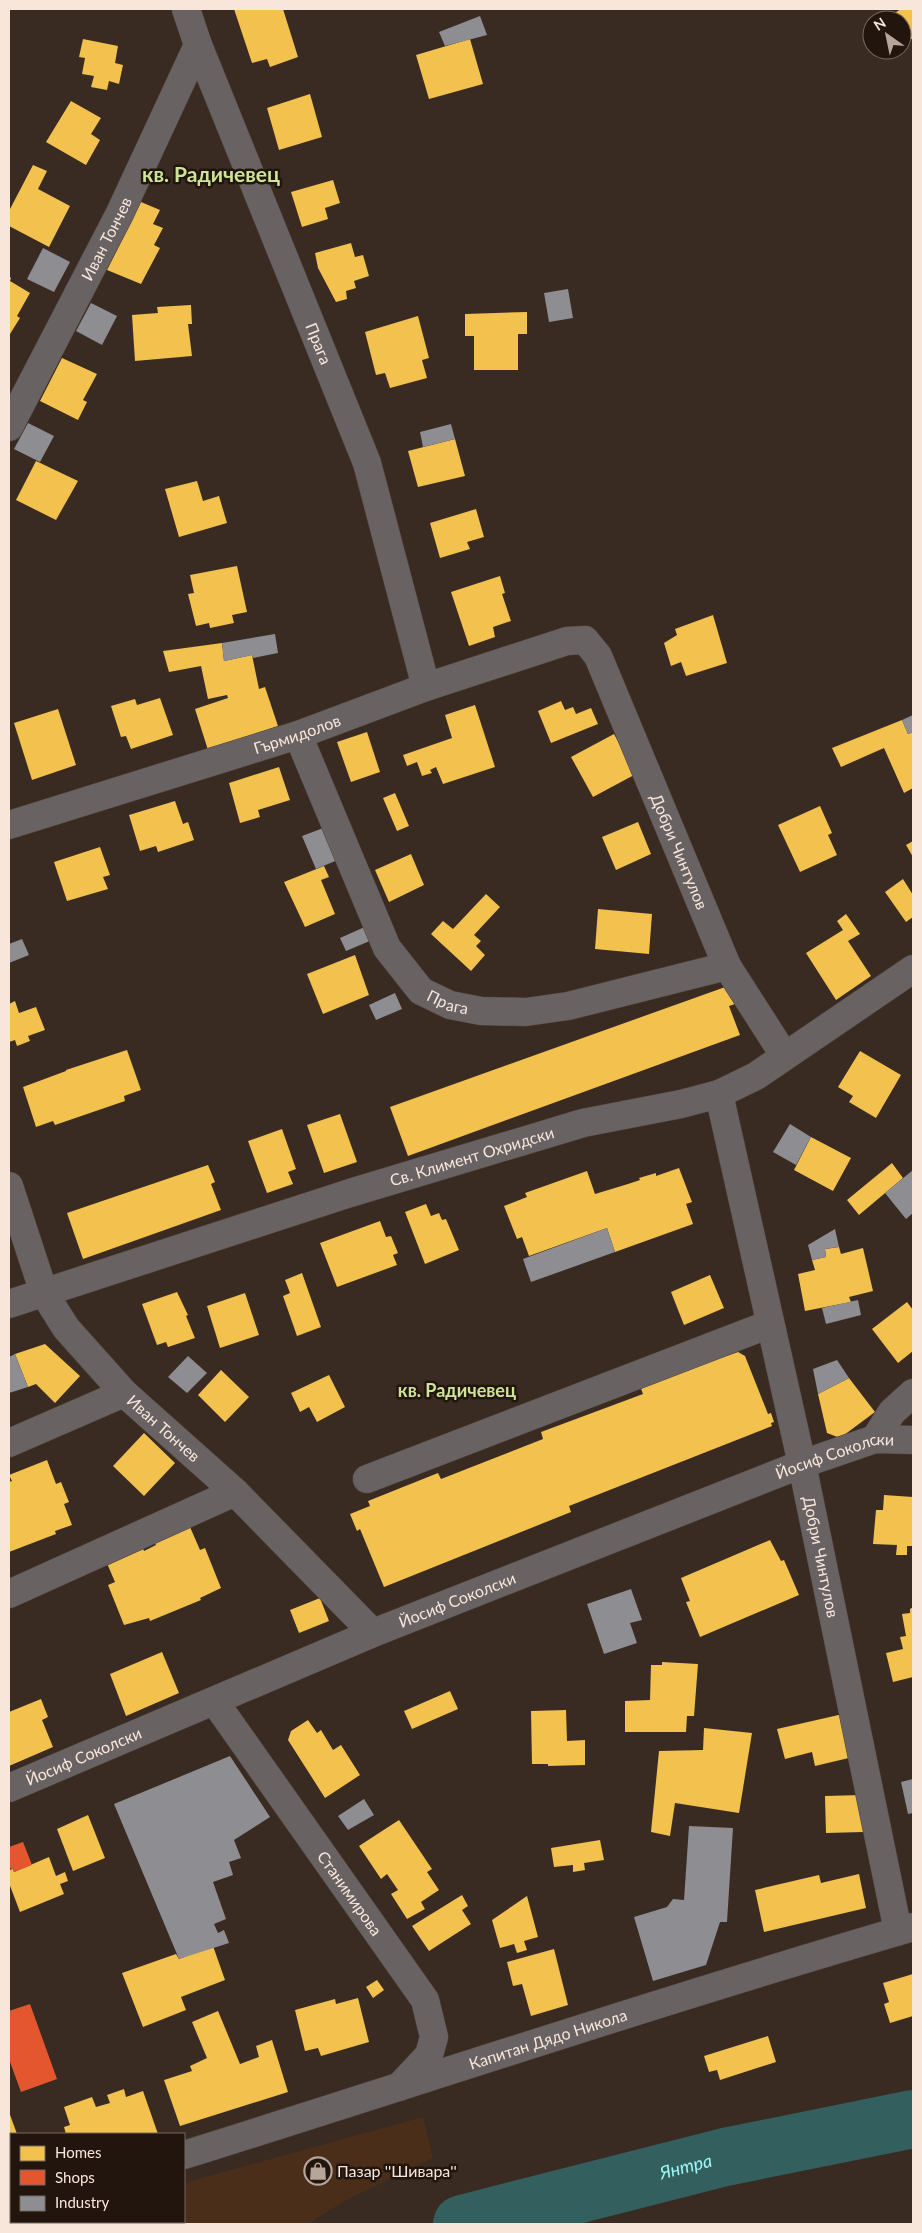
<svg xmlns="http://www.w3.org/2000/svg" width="922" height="2233" font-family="Lato,sans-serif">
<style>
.built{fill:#4b2e19}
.homes{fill:#f2c14e}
.shops{fill:#e4572e}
.industry{fill:#8d8d92}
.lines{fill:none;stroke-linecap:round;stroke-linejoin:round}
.river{stroke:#33605f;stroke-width:58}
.minor-casing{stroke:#53463e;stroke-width:29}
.minor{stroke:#696262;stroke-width:28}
.labels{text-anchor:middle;stroke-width:5;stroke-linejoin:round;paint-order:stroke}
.street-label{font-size:16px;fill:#f8e6db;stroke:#21150e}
.poi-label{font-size:16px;fill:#f8e6db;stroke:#21150e;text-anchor:start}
.neighbourhood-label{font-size:18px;font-weight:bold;fill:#cde398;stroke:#21150e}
.water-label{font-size:18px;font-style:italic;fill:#9ef6f5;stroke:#21150e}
.district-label{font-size:21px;font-weight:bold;fill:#cde398;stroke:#21150e}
</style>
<rect width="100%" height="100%" fill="#3a2b22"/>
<polygon class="built" points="423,2117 433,2158 346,2200 308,2224 37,2224 46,2222 184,2222 184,2183"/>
<g class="homes">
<polygon points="234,9 283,9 298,57 270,67 267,59 252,63"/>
<polygon points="901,9 913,9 913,38 905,43 902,38 902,20 890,20 888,17"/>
<polygon points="83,39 118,46 115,63 123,65 119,84 109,81 107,90 91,87 94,76 82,74 85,58 79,57"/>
<polygon points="470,39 483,84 429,99 416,55"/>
<polygon points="310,94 322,137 279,150 267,108"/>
<polygon points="71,101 101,118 91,134 100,140 86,165 46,142"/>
<polygon points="33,165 47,171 38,189 70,206 49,247 9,226 9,211"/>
<polygon points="333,180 340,203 325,208 328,219 302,227 291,192"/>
<polygon points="141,202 160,210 153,224 163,228 154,245 160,248 141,284 107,270"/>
<polygon points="351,243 355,257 363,255 369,276 354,281 356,288 346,291 347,299 336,302 318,268 315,253"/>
<polygon points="9,276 11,278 10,281 30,293 17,316 20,318 10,334 9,333"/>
<polygon points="191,305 192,324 188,324 192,356 135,361 132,315 158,313 157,307"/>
<polygon points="527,312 527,334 518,334 518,370 474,370 474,336 465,336 465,314"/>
<polygon points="418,316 429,358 422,360 427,378 390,388 385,373 376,375 365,332"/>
<polygon points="62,358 97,374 83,400 87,402 78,420 40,401"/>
<polygon points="455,439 465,476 418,487 408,451"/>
<polygon points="36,461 78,481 56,520 16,500"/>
<polygon points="197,481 203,501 219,496 227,523 179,537 165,489"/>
<polygon points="476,509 484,537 467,542 470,549 440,558 430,523"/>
<polygon points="237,566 247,612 232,615 234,623 210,628 209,623 196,626 188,594 194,593 190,575"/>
<polygon points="500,576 505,593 502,594 511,621 493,627 495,637 469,646 451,592"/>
<polygon points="713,615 727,663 686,676 681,662 671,666 664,643 677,635 675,629"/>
<polygon points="222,643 224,661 252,655 259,689 265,687 278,726 208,750 195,709 228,698 227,695 208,699 201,666 169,672 163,651"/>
<polygon points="160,698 173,735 131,749 126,736 121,737 111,706 135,699 137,705"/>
<polygon points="561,701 565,710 573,707 576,714 591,708 598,724 551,743 538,711"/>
<polygon points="475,705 495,767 443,784 436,767 430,770 432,773 422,776 417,762 407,766 403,755 452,738 445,715"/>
<polygon points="58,709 76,765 32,780 14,723"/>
<polygon points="902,720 908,734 913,732 913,788 904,793 884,748 841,767 832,748"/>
<polygon points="367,732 380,772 351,782 337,742"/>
<polygon points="614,734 636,774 593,797 571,757"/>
<polygon points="279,767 290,800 258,810 260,817 240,823 229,783"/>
<polygon points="395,793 409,826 397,831 383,798"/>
<polygon points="175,801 183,824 188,822 194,840 158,852 156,846 140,851 129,815"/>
<polygon points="820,806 832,833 828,835 837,855 800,872 778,825"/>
<polygon points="638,822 651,854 616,870 602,837"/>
<polygon points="913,841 913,857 906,845"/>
<polygon points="100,847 110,875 103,877 108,889 67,901 54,862"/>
<polygon points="411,854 424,885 389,902 375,870"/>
<polygon points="324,866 329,877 321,880 335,914 305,927 284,882"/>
<polygon points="903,879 913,895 913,917 906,922 885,892"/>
<polygon points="486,894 500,907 474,935 481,941 476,946 485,955 471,971 431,934 443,921 453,929"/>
<polygon points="598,909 652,914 649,954 595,949"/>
<polygon points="846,914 860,934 848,941 871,976 836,1000 806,953 843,930 837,921"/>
<polygon points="355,955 369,995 323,1014 307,974"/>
<polygon points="728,986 735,1004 729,1006 740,1035 408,1156 390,1107"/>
<polygon points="15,1001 19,1013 36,1007 45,1030 28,1036 30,1041 17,1046 15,1040 9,1042 9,1004"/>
<polygon points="127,1050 141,1090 124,1096 125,1101 55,1125 53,1121 36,1127 23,1087 66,1071 66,1070"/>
<polygon points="860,1051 901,1075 876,1118 849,1102 853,1096 838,1087"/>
<polygon points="340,1114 357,1162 324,1173 307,1125"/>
<polygon points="282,1129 296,1169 288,1172 293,1184 267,1193 248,1141"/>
<polygon points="811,1137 851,1158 833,1191 794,1170"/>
<polygon points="892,1163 903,1178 859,1215 847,1200"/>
<polygon points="208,1165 215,1182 211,1184 221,1210 83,1259 67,1213"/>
<polygon points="679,1168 692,1202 686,1204 693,1224 615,1252 607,1228 529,1256 522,1237 517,1239 504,1206 527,1197 525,1193 587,1171 595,1194 628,1184 640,1180 639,1178 656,1173 656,1176"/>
<polygon points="426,1204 431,1216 439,1213 442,1220 446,1219 459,1250 425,1264 405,1212"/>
<polygon points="380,1221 386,1237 391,1236 398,1253 393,1255 397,1265 337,1287 320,1243"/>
<polygon points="839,1247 841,1254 863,1248 873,1291 849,1297 851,1302 805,1311 798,1274 815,1270 812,1260 826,1257 825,1249"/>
<polygon points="302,1273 321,1327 297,1336 283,1296 290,1293 285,1280"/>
<polygon points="710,1275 724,1308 684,1325 671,1292"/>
<polygon points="177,1292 188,1315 186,1316 195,1338 168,1347 166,1342 157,1345 142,1304"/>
<polygon points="245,1293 259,1335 220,1348 207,1306"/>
<polygon points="907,1302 913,1310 913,1351 898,1363 872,1329"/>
<polygon points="45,1344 80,1376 55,1403 36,1384 28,1387 15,1354"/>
<polygon points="738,1352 745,1356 768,1414 771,1413 774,1422 771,1423 772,1426 569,1506 571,1512 384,1587 360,1529 357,1531 350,1514 370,1506 368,1501 438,1473 441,1479 543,1439 541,1432 643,1394 640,1386"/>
<polygon points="221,1370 249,1397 225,1422 198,1395"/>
<polygon points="329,1375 345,1407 317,1422 309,1407 300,1412 291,1393"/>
<polygon points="849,1378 875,1412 840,1438 827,1433 818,1394"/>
<polygon points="144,1433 175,1463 144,1496 113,1466"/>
<polygon points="47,1460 56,1484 61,1482 69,1502 64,1504 72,1525 55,1531 56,1534 9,1552 9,1482 12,1481 9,1475"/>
<polygon points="884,1495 913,1497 913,1546 907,1546 907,1555 896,1555 897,1545 873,1544 876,1510 883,1510"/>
<polygon points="190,1527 200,1550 205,1548 221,1588 200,1598 201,1600 150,1621 149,1618 124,1625 108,1585 115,1582 106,1561 142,1546 144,1551 156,1545 154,1541"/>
<polygon points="770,1540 781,1561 784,1560 799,1595 700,1637 686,1602 690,1601 681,1578"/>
<polygon points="320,1598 329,1621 299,1633 290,1610"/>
<polygon points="913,1607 913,1677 893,1682 886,1653 903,1649 900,1637 906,1636 902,1614 910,1613 910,1609"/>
<polygon points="162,1652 179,1693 126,1716 110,1674"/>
<polygon points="662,1662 698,1664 694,1716 687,1716 686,1732 625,1732 625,1701 650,1700 651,1665 662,1665"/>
<polygon points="450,1691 458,1709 412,1729 404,1711"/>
<polygon points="41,1699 48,1717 42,1720 53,1747 9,1766 9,1712"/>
<polygon points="566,1710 567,1741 585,1740 585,1765 548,1766 548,1764 532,1764 531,1711"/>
<polygon points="843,1714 853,1757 815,1766 812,1752 785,1759 777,1729"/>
<polygon points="308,1720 317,1733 321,1730 333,1750 341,1745 360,1775 325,1798 288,1740 291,1731"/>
<polygon points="704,1728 752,1733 739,1813 675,1803 670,1836 651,1832 659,1751 703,1750"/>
<polygon points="862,1795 863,1832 826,1833 825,1796"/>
<polygon points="88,1815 105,1858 73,1871 57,1829"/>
<polygon points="399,1820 432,1869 427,1872 439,1890 421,1902 425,1909 407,1919 391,1894 398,1890 387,1874 381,1879 359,1846"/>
<polygon points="600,1840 604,1860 584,1863 585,1870 573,1872 573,1865 554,1867 551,1848"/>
<polygon points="49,1857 56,1876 65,1872 68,1881 60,1884 64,1894 20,1912 9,1883 9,1870 13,1869 14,1872"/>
<polygon points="859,1874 866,1908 764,1932 755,1890 819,1875 821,1883"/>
<polygon points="462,1895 468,1906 462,1910 471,1924 429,1951 412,1926"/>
<polygon points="527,1896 538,1937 524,1941 527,1950 517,1953 514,1944 500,1948 492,1920"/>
<polygon points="213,1946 225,1980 181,1997 186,2010 143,2027 122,1973 176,1954 179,1959"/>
<polygon points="554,1949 568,2005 531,2016 522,1984 513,1986 507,1962"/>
<polygon points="913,1974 913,2016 890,2023 884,2004 889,2002 883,1983"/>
<polygon points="377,1980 384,1990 373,1998 366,1987"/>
<polygon points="358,1998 369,2042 321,2056 318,2048 305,2051 295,2010 335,1999 336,2004"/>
<polygon points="218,2011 240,2064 259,2057 256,2046 272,2040 288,2092 180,2126 164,2080 192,2071 190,2066 207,2058 192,2022"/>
<polygon points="768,2036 776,2062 720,2080 717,2070 709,2072 704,2056"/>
<polygon points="124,2089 126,2097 143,2091 158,2134 66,2134 64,2127 70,2125 64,2107 92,2097 96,2107 110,2103 107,2095"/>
<polygon points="9,2112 17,2134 11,2134 11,2174 9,2175"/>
</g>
<g class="shops">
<polygon points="23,1842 32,1865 14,1872 13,1869 9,1868 9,1847"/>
<polygon points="30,2004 57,2079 21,2092 9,2059 9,2011"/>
</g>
<g class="industry">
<polygon points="480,16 487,35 445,46 439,32"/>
<polygon points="43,248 70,262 54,292 27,279"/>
<polygon points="568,289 573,318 549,322 544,293"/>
<polygon points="91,303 117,316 102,345 76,331"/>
<polygon points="28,423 54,436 40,462 14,449"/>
<polygon points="451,424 455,439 423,447 420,432"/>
<polygon points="275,634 278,653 253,658 252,655 248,656 224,661 222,643"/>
<polygon points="913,715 913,732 908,734 902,720"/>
<polygon points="326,827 340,859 316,869 302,836"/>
<polygon points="367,926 372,940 346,951 340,938"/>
<polygon points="22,939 29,955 9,963 9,944"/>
<polygon points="395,993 402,1009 376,1020 369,1005"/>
<polygon points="790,1124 811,1137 796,1165 773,1152"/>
<polygon points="913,1170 913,1213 906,1219 885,1193"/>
<polygon points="607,1228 615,1252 531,1282 523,1259"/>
<polygon points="835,1229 839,1247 825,1249 826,1257 812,1260 808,1245"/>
<polygon points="858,1300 861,1315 826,1324 822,1308"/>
<polygon points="15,1354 28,1387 9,1393 9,1357"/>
<polygon points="188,1356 207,1373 187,1393 168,1377"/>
<polygon points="837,1360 849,1378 818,1394 813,1369"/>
<polygon points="631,1589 642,1620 630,1623 637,1643 604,1654 587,1604"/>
<polygon points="230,1756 270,1817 234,1840 241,1858 229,1862 233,1875 213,1882 226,1919 214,1924 218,1933 224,1930 229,1943 179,1959 114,1804"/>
<polygon points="913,1779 913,1813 908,1814 901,1782"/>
<polygon points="364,1799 374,1815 348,1830 338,1816"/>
<polygon points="689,1826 733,1828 727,1922 720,1922 706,1965 653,1981 634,1917 667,1907 673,1899 684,1900"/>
</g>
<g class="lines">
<path class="river" id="s1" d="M462 2224 725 2157 913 2119"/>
<g class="minor-casing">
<g id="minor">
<path id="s2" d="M186 9 198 45 367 463 426 687"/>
<path id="s3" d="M9 427 120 213 198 45"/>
<path id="s4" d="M298 735 387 948 421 991 450 1005 481 1011 526 1012 568 1006 727 966"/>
<path id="s5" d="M9 825 298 735 426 687 567 641 585 640 598 656 727 966 784 1055"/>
<path id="s6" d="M719 1094 802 1464 898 1931"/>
<path id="s7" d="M9 1186 44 1293 66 1328 124 1393 235 1492 373 1633"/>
<path id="s8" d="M9 1304 350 1193 583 1123 681 1104 719 1094 756 1076 913 969"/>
<polyline points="875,1439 892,1412 913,1393"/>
<polyline points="9,1443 124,1393"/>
<polyline points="367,1479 770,1324"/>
<polyline points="9,1594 235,1492"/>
<path id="s9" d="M215 1702 425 2000 434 2037 429 2055 399 2087"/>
<path id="s10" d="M9 1788 373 1633 802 1464 875 1439 913 1440"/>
<path id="s11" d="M184 2155C427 2079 669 1998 913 1927"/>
<polyline points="9,2209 11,2209"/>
</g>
</g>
<use href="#minor" class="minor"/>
</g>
<defs>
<g id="shop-ring" transform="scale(1.4375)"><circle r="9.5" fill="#21150e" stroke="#b6a59a" stroke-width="1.5"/><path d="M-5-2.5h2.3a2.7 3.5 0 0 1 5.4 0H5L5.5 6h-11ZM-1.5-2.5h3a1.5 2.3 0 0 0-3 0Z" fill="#b6a59a"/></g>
</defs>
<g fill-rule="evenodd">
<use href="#shop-ring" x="318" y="2171"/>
</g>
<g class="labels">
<g class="street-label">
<text dy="6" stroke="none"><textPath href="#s3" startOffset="212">Иван Тончев</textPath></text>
<text dy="6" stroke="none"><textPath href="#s2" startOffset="360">Прага</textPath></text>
<text dy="6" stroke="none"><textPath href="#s5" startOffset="302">Гърмидолов</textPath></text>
<text dy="6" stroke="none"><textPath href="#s5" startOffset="838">Добри Чинтулов</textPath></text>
<text dy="6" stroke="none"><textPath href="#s4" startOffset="315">Прага</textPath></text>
<text dy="6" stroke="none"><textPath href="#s8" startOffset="486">Св. Климент Охридски</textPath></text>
<text dy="6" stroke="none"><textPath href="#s7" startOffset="294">Иван Тончев</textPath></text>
<text dy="6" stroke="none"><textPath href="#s10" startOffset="891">Йосиф Соколски</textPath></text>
<text dy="6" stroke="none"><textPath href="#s6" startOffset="474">Добри Чинтулов</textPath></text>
<text dy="6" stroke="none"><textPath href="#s10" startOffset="486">Йосиф Соколски</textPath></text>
<text dy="6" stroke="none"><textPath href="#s10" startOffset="81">Йосиф Соколски</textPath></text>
<text dy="6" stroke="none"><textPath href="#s9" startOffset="234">Станимирова</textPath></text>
<text dy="6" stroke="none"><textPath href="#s11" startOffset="382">Капитан Дядо Никола</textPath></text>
</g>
<g class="poi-label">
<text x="337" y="2177">Пазар ''Шивара''</text>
</g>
<g class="neighbourhood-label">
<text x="457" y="1397">кв. Радичевец</text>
</g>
<g class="water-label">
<text dy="6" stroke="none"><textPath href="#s1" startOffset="231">Янтра</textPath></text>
</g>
<g class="district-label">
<text x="211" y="182">кв. Радичевец</text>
</g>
</g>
<rect width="922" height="2233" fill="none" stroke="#f8e6db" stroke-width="20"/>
<rect x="10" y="2133" width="175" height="90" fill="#21150e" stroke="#776960"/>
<rect x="20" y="2146" width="25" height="15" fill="#f2c14e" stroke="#776960"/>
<text x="55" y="2158" font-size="15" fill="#f8e6db">Homes</text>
<rect x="20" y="2170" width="25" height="15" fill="#e4572e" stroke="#776960"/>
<text x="55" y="2183" font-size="15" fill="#f8e6db">Shops</text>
<rect x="20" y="2196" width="25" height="15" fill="#8d8d92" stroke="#776960"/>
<text x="55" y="2208" font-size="15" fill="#f8e6db">Industry</text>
<g transform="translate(887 35) rotate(327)"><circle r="24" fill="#21150e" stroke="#776960"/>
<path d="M0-4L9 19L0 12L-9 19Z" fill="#b6a59a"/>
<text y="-8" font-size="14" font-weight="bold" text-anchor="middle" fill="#f8e6db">N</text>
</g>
</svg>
